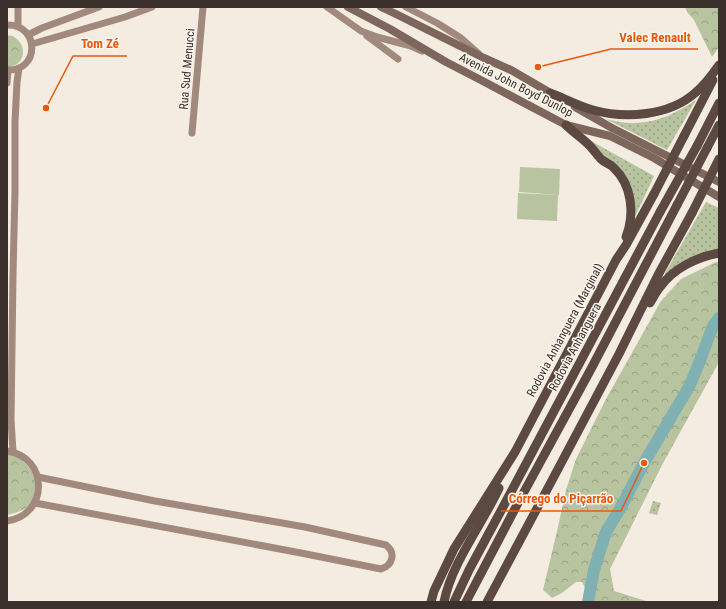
<svg xmlns="http://www.w3.org/2000/svg" width="726" height="609" font-family="'Roboto Condensed',sans-serif">
<style>
.grass{fill:url(#grass-dots)}
.forest{fill:url(#forest-crowns)}
.pitch{fill:#b8c4a0}
.lines{fill:none;stroke-linecap:round;stroke-linejoin:round}
.river{stroke:#7fb0b2;stroke-width:12}
.secondary{stroke:#a18a7d;stroke-width:7}
.primary{stroke:#7d675c;stroke-width:8}
.highway{stroke:#5c4a42;stroke-width:9}
.highway-bridge{stroke:#5c4a42;stroke-width:9}
.labels{text-anchor:middle;stroke-width:3;stroke-linejoin:round;paint-order:stroke}
.street-label{font-size:12px;fill:#3b302b;stroke:#fbf5ee}
.leader{fill:none;stroke:#e8590c;stroke-width:1.5}
.callout-dot{fill:#e8590c;stroke:#fbf5ee;stroke-width:1.5}
.callout-label{font-size:13px;text-anchor:middle;font-weight:bold;fill:#e8590c;stroke:#fbf5ee;stroke-width:3;stroke-linejoin:round;paint-order:stroke}
</style>
<defs>
<pattern id="grass-dots" width="8" height="8" patternUnits="userSpaceOnUse"><rect width="8" height="8" fill="#b8c4a0"/><path d="M2 2h.1M6 6h.1" fill="none" stroke="#97a083" stroke-width="1.8" stroke-linecap="round"/></pattern>
<pattern id="forest-crowns" width="20" height="18" patternUnits="userSpaceOnUse"><rect width="20" height="18" fill="#b8c4a0"/><path d="M2 6a3 3 0 1 1 6 0M12 15a3 3 0 1 1 6 0" fill="none" stroke="#97a083"/></pattern>
</defs>
<rect width="100%" height="100%" fill="#f4ebe1"/>
<g class="grass">
<path d="M696 100 667 150 606 119C615 121 623 123 631 123 655 124 677 113 696 100Z"/>
<polygon points="591,141 654,176 635,217 634,204 605,157"/>
<polygon points="706,202 719,208 719,251 665,275 665,273"/>
<polygon points="653,501 661,503 657,515 649,513"/>
</g>
<g class="forest">
<polygon points="685,7 719,7 719,47 712,57 694,20 687,12"/>
<path d="M7 35C24 36 30 60 13 66 11 67 9 67 7 67Z"/>
<polygon points="716,262 719,262 719,362 662,465 610,569 614,591 646,601 655,602 593,602 582,582 576,582 562,593 552,598 543,590 558,527 566,490 576,459 606,399 661,301 681,279"/>
<path d="M7 454C27 455 45 485 32 502 27 510 16 513 7 515Z"/>
</g>
<g class="pitch">
<polygon points="520,167 560,169 559,195 519,192"/>
<polygon points="518,193 558,195 557,221 517,219"/>
</g>
<g class="lines">
<polyline class="river" points="588,602 594,570 606,532 620,509 644,463 690,385 699,363 713,326 719,318"/>
<g class="secondary">
<polyline points="18,7 18,26"/>
<polyline points="327,7 361,31 377,37 411,46 422,51"/>
<polyline points="406,7 437,23 461,38 479,54"/>
<path d="M7 25C40 24 40 72 7 70"/>
<polyline points="28,35 42,28 99,7"/>
<polyline points="367,36 398,59"/>
<polyline points="32,44 125,17 152,7"/>
<polyline points="7,83 8,70"/>
<polyline points="192,133 203,7"/>
<path d="M7 451C49 457 49 515 7 521"/>
<polyline points="13,452 11,420 13,275 15,191 15,122 17,82 19,68"/>
<path d="M35 503 301 553 381 569C393 565 396 553 386 545L305 527 155 501 38 477"/>
</g>
<g class="primary">
<polyline points="348,7 390,29 446,62 477,78 566,125 610,136 654,158 719,197"/>
<polyline points="381,7 396,14 484,58 511,70 554,95"/>
<polyline points="575,107 612,128 719,182"/>
</g>
<g class="highway">
<path d="M550 93C564 98 578 106 593 110 625 119 669 116 695 93 705 85 712 75 719 65"/>
<path d="M566 125C573 132 582 138 589 145 594 150 597 155 601 159 605 163 611 164 614 168 632 185 635 214 626 237"/>
<polyline points="684,136 713,80"/>
<polyline points="697,146 719,103"/>
<polyline points="707,148 719,125"/>
<path d="M650 303C653 298 656 292 660 287 674 268 697 257 719 253"/>
<polyline points="431,602 434,591 454,549 515,452 616,260 626,245 654,194"/>
<path d="M444 602C452 562 482 525 499 488"/>
<polyline points="454,602 469,570 503,507 660,212"/>
<polyline points="466,602 518,503 591,369 677,205"/>
<polyline points="487,602 549,486 619,354 658,275 692,213"/>
</g>
<g class="highway-bridge">
<polyline points="654,194 684,136"/>
<polyline points="677,205 707,148"/>
<polyline points="660,212 697,146"/>
<polyline points="692,213 719,159"/>
</g>
</g>
<g class="labels">
<g class="street-label">
<text transform="translate(187 69) rotate(-85)" y="4">Rua Sud Menucci</text>
<text transform="translate(516 85) rotate(27)" y="4">Avenida John Boyd Dunlop</text>
<text transform="translate(565 330) rotate(-62)" y="4">Rodovia Anhanguera (Marginal)</text>
<text transform="translate(575 347) rotate(-62)" y="4">Rodovia Anhanguera</text>
</g>
</g>
<path class="leader" d="M538 67L611 49H698M46 108L73 56H127M644 463L621 511H501"/>
<g class="callout-dot">
<circle cx="538" cy="67" r="4"/>
<circle cx="46" cy="108" r="4"/>
<circle cx="644" cy="463" r="4"/>
</g>
<g class="callout-label">
<text x="655" y="42">Valec Renault</text>
<text x="100" y="48">Tom Zé</text>
<text x="561" y="503">Córrego do Piçarrão</text>
</g>
<rect width="726" height="609" fill="none" stroke="#3b302b" stroke-width="16"/>
</svg>
